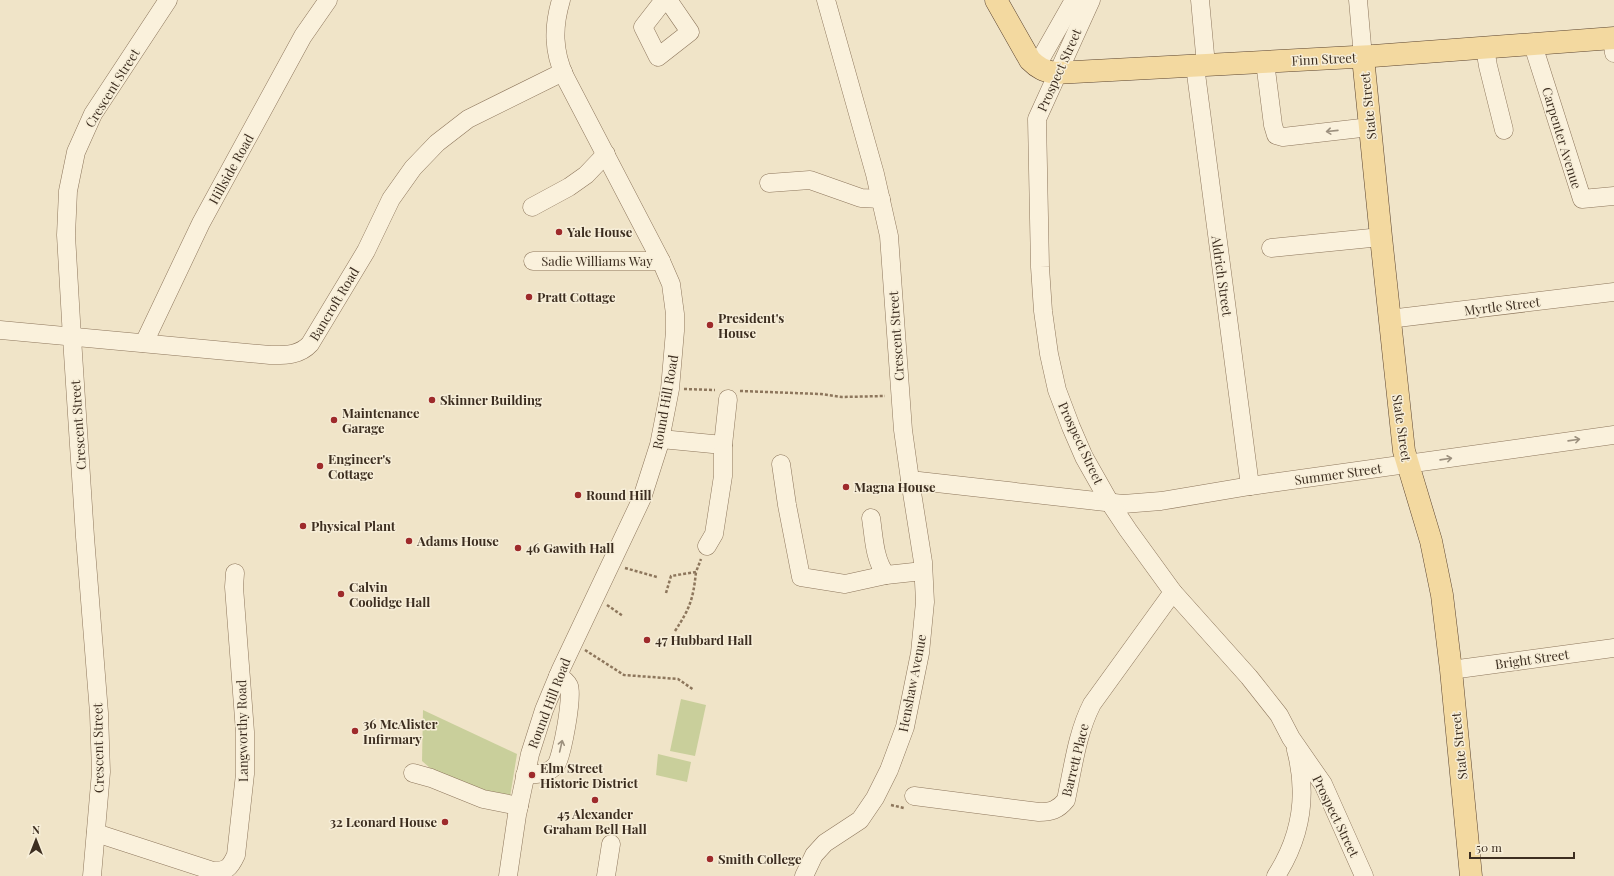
<svg xmlns="http://www.w3.org/2000/svg" width="1614" height="876" font-family="'Playfair Display',serif">
<style>
.green{fill:#c9cf9b}
.lines{fill:none;stroke-linecap:round;stroke-linejoin:round}
.minor-casing{stroke:#8d765c;stroke-width:19}
.major-casing{stroke:#5b4430;stroke-width:23}
.path{stroke:#8d765c;stroke-width:2.5;stroke-dasharray:3 2;stroke-linecap:butt}
.minor{stroke:#faf1dc;stroke-width:18}
.major{stroke:#f3d9a0;stroke-width:22}
.oneway{stroke:#9c907e}
.poi-dot{fill:#9e2a2b;stroke:#f7eed8;stroke-width:1.5}
.labels{text-anchor:middle;stroke-width:3;stroke-linejoin:round;paint-order:stroke}
.street-label{font-size:13px;fill:#3d2e20;stroke:#f7eed8}
.poi-label{font-size:13px;font-weight:bold;fill:#3d2e20;stroke:#f7eed8;text-anchor:start}
</style>
<rect width="100%" height="100%" fill="#f0e4c8"/>
<g class="green">
<polygon points="681,699 706,705 695,756 670,751"/>
<polygon points="423,710 517,754 509,803 437,774 422,761"/>
<polygon points="658,754 691,762 687,782 656,775"/>
</g>
<g class="lines">
<g class="minor-casing">
<g id="minor">
<polyline points="664,0 643,27 658,57 690,32 668,0"/>
<polyline points="826,0 875,174 889,236 903,430 910,480 1123,504 1161,501 1250,486 1614,435"/>
<polyline points="1091,0 1037,119 1040,267 1043,311 1049,354 1057,390 1071,427 1084,457 1110,503 1128,530 1173,592 1249,677 1279,715 1291,738 1323,784 1364,876"/>
<polyline points="1200,0 1206,65"/>
<polyline points="1358,0 1363,57"/>
<polyline points="1612,38 1614,53"/>
<polyline points="1533,45 1582,199 1614,196"/>
<polyline points="1485,48 1488,66 1504,130"/>
<polyline points="1265,62 1273,125 1276,135 1283,137 1370,127"/>
<polyline points="1195,66 1250,486"/>
<polyline points="1036,67 1074,0"/>
<polyline points="769,183 810,180 861,198 881,199"/>
<polyline points="532,207 569,187 586,175 606,154"/>
<polyline points="1271,248 1381,237"/>
<polyline points="533,261 661,261"/>
<polyline points="1389,319 1614,292"/>
<path d="M0 330 270 355C284 355 299 356 310 344L366 251 391 199 413 168 437 143 468 119 563 72"/>
<polyline points="144,343 201,223 303,36 328,0"/>
<polyline points="661,439 723,445 723,476 714,534 707,546"/>
<polyline points="723,445 728,399"/>
<polyline points="781,464 787,505 801,577 845,584 886,575"/>
<path d="M871 518C874 537 874 559 886 575L923 571"/>
<polyline points="1451,670 1614,648"/>
<polyline points="413,773 431,778 483,799 519,806"/>
<path d="M525 775C536 774 549 774 556 765 562 757 573 696 569 686 567 682 562 678 558 676"/>
<path d="M914 796 1039 812C1051 812 1058 810 1066 800 1073 768 1077 733 1092 704L1173 592"/>
<path d="M96 833 213 871C227 871 230 868 236 855L245 774V732L234 587 235 573"/>
<polyline points="92,876 101,772 99,713 85,537 72,338 66,235 68,191 76,152 93,114 168,0"/>
<path d="M508 876 517 815 530 754 544 710 561 669 642 498 659 445 670 389 675 331V314L671 284 661 261 565 77C553 51 553 27 561 0"/>
<polyline points="606,876 611,844"/>
<polyline points="804,876 814,855 825,843 860,820 875,798 889,770 905,727 920,653 925,602 923,562 910,480"/>
<path d="M1276 876C1301 837 1308 795 1296 750"/>
</g>
</g>
<g class="major-casing">
<g id="major">
<path d="M996 0 1030 60C1038 68 1044 71 1055 73L1373 56 1614 38"/>
<polyline points="1363,57 1381,237 1404,451 1431,541 1442,595 1451,670 1471,876"/>
</g>
</g>
<g class="path">
<polyline points="684,389 715,390"/>
<polyline points="740,391 821,394 842,397 885,396"/>
<polyline points="625,568 657,577"/>
<polyline points="666,593 671,576 696,572 701,559"/>
<polyline points="607,605 623,616"/>
<path d="M675 631C690 608 693 600 696 572"/>
<polyline points="585,650 624,675 678,679 694,690"/>
<polyline points="891,805 904,808"/>
</g>
<use href="#minor" class="minor"/>
<use href="#major" class="major"/>
</g>
<defs><path id="oneway-shaft" d="M-6 0H5M1.5-3L5.5 0L1.5 3" fill="none" stroke-width="1.6" stroke-linecap="round" stroke-linejoin="round"/></defs>
<g class="oneway">
<use href="#oneway-shaft" transform="translate(1332 131) rotate(174)"/>
<use href="#oneway-shaft" transform="translate(1574 440) rotate(-8)"/>
<use href="#oneway-shaft" transform="translate(1446 459) rotate(-8)"/>
<use href="#oneway-shaft" transform="translate(561 746) rotate(-77)"/>
</g>
<g class="poi-dot">
<circle cx="559" cy="232" r="4"/>
<circle cx="529" cy="297" r="4"/>
<circle cx="710" cy="325" r="4"/>
<circle cx="432" cy="400" r="4"/>
<circle cx="334" cy="420" r="4"/>
<circle cx="320" cy="466" r="4"/>
<circle cx="846" cy="487" r="4"/>
<circle cx="578" cy="495" r="4"/>
<circle cx="303" cy="526" r="4"/>
<circle cx="409" cy="541" r="4"/>
<circle cx="518" cy="548" r="4"/>
<circle cx="341" cy="594" r="4"/>
<circle cx="647" cy="640" r="4"/>
<circle cx="355" cy="731" r="4"/>
<circle cx="532" cy="775" r="4"/>
<circle cx="595" cy="800" r="4"/>
<circle cx="445" cy="822" r="4"/>
<circle cx="710" cy="859" r="4"/>
</g>
<g class="labels">
<g class="street-label">
<text transform="translate(1324 59) rotate(-3)" y="5">Finn Street</text>
<text transform="translate(1059 70) rotate(-66)" y="5">Prospect Street</text>
<text transform="translate(112 88) rotate(-58)" y="5">Crescent Street</text>
<text transform="translate(1368 106) rotate(-96)" y="5">State Street</text>
<text transform="translate(1562 138) rotate(73)" y="5">Carpenter Avenue</text>
<text transform="translate(231 169) rotate(-61)" y="5">Hillside Road</text>
<text x="597" y="266">Sadie Williams Way</text>
<text transform="translate(1222 276) rotate(82)" y="5">Aldrich Street</text>
<text transform="translate(334 304) rotate(-59)" y="5">Bancroft Road</text>
<text transform="translate(1502 306) rotate(-7)" y="5">Myrtle Street</text>
<text transform="translate(896 336) rotate(-94)" y="5">Crescent Street</text>
<text transform="translate(665 402) rotate(-80)" y="5">Round Hill Road</text>
<text transform="translate(78 425) rotate(-94)" y="5">Crescent Street</text>
<text transform="translate(1402 428) rotate(82)" y="5">State Street</text>
<text transform="translate(1081 443) rotate(65)" y="5">Prospect Street</text>
<text transform="translate(1338 474) rotate(-8)" y="5">Summer Street</text>
<text transform="translate(1532 659) rotate(-8)" y="5">Bright Street</text>
<text transform="translate(912 683) rotate(-79)" y="5">Henshaw Avenue</text>
<text transform="translate(549 703) rotate(-69)" y="5">Round Hill Road</text>
<text transform="translate(242 731) rotate(-91)" y="5">Langworthy Road</text>
<text transform="translate(1459 746) rotate(-96)" y="5">State Street</text>
<text transform="translate(98 748) rotate(-91)" y="5">Crescent Street</text>
<text transform="translate(1075 760) rotate(-76)" y="5">Barrett Place</text>
<text transform="translate(1336 816) rotate(64)" y="5">Prospect Street</text>
</g>
<g class="poi-label">
<text x="567" y="237">Yale House</text>
<text x="537" y="302">Pratt Cottage</text>
<text x="718" y="323">President's<tspan x="718" dy="15">House</tspan></text>
<text x="440" y="405">Skinner Building</text>
<text x="342" y="418">Maintenance<tspan x="342" dy="15">Garage</tspan></text>
<text x="328" y="464">Engineer's<tspan x="328" dy="15">Cottage</tspan></text>
<text x="854" y="492">Magna House</text>
<text x="586" y="500">Round Hill</text>
<text x="311" y="531">Physical Plant</text>
<text x="417" y="546">Adams House</text>
<text x="526" y="553">46 Gawith Hall</text>
<text x="349" y="592">Calvin<tspan x="349" dy="15">Coolidge Hall</tspan></text>
<text x="655" y="645">47 Hubbard Hall</text>
<text x="363" y="729">36 McAlister<tspan x="363" dy="15">Infirmary</tspan></text>
<text x="540" y="773">Elm Street<tspan x="540" dy="15">Historic District</tspan></text>
<text x="595" y="819" text-anchor="middle">45 Alexander<tspan x="595" dy="15">Graham Bell Hall</tspan></text>
<text x="437" y="827" text-anchor="end">32 Leonard House</text>
<text x="718" y="864">Smith College</text>
</g>
</g>
<g transform="translate(36 840)" stroke="#f7eed8" stroke-width="3" paint-order="stroke">
<path d="M0-3L7 15L0 10L-7 15Z" fill="#3d2e20"/>
<text y="-6" font-size="11" font-weight="bold" text-anchor="middle" fill="#3d2e20">N</text>
</g>
<path d="M1470 852v6h104v-6" fill="none" stroke="#3d2e20" stroke-width="2"/>
<text x="1476" y="852" font-size="12" fill="#3d2e20" stroke="#f7eed8" stroke-width="3" paint-order="stroke">50 m</text>
</svg>
